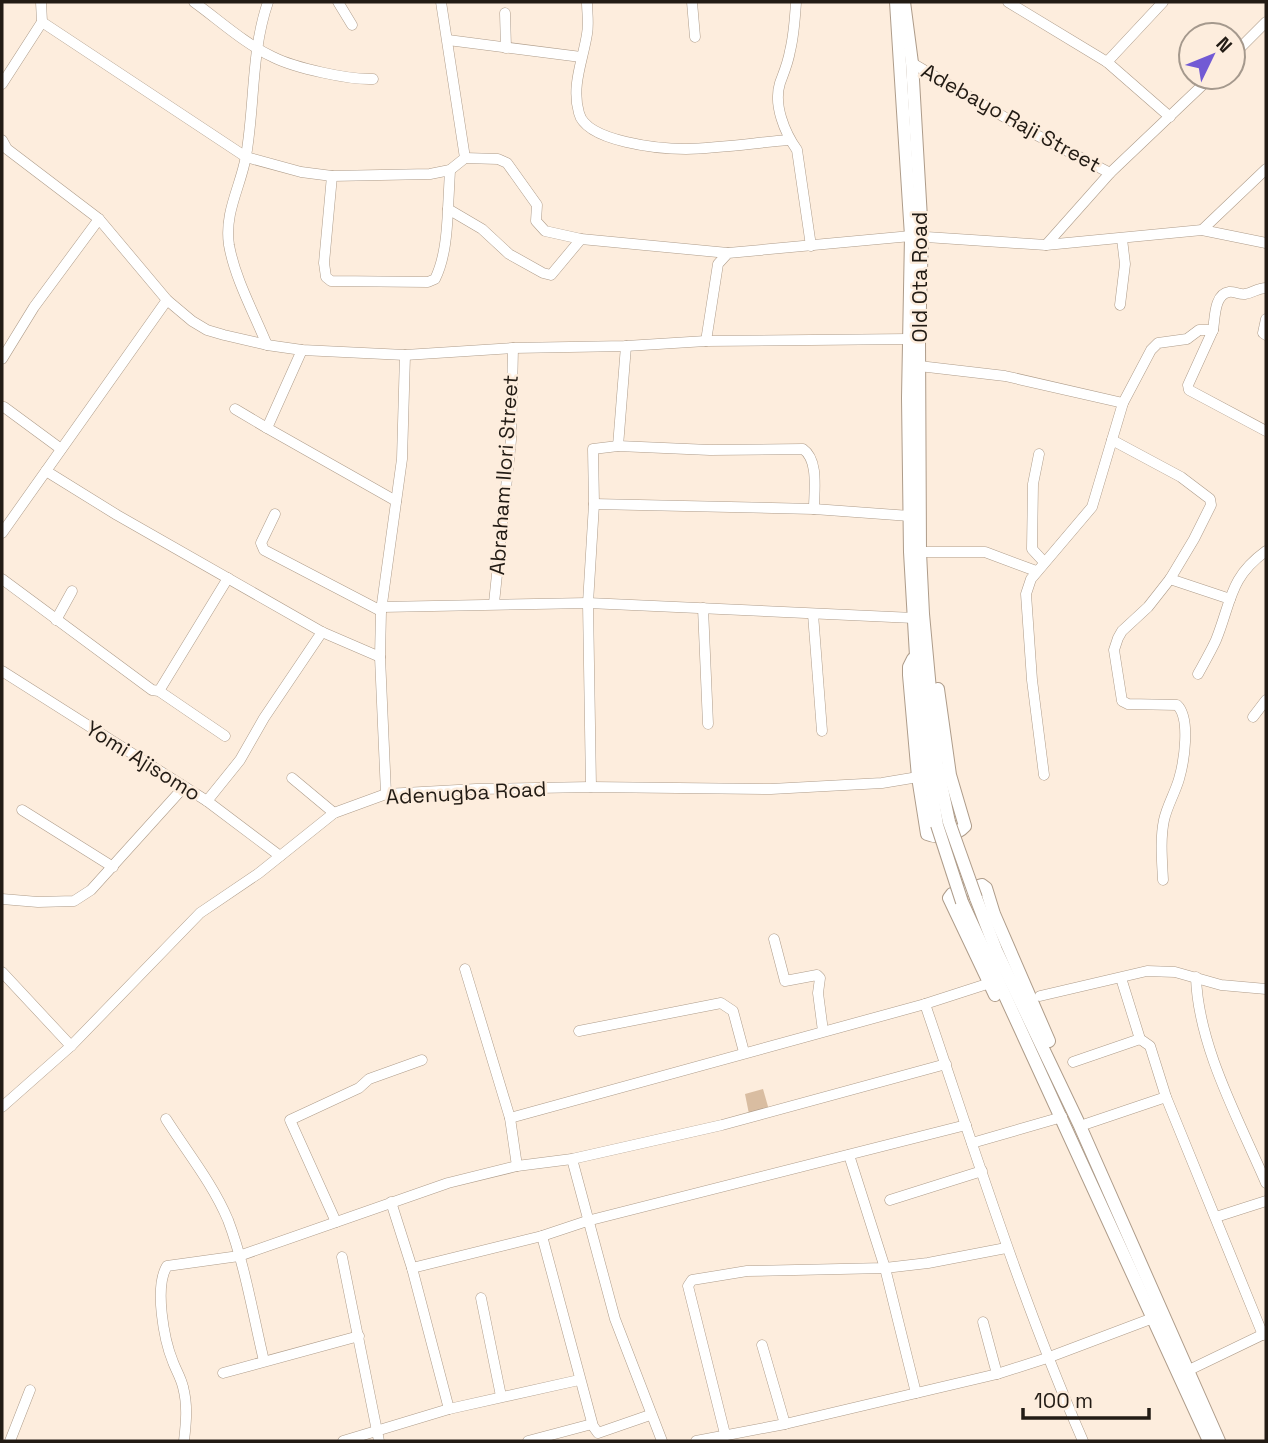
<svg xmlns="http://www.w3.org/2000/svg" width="1268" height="1443" font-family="'Space Grotesk',sans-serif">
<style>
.green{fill:#d9bda1}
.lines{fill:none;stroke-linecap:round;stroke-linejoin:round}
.minor-casing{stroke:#ae9c8a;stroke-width:11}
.tertiary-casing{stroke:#ae9c8a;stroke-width:14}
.minor{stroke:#fff;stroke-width:10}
.tertiary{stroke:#fff;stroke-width:12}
.tertiary-bridge-casing{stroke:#ae9c8a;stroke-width:14;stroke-linecap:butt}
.tertiary-bridge{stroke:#fff;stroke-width:12}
.labels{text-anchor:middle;stroke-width:5;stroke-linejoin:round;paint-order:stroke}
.street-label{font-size:21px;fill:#221b14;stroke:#fdeddd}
</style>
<rect width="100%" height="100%" fill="#fdeddd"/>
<polygon class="green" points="763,1089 769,1110 749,1114 745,1094"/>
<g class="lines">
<g class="minor-casing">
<g id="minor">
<path d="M194 2C219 20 245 44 273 57 295 68 349 80 373 79"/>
<polyline points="338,2 352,25"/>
<path d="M587 2C587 12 589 24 587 34 583 60 571 86 579 113 586 142 661 149 686 149 720 148 754 143 788 140"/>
<polyline points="692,2 695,37"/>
<path d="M796 2C795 18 794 35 790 51 788 63 784 72 780 83 773 105 785 133 797 150L811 246"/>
<polyline points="1008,2 1107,62 1170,117"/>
<polyline points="505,13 506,48"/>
<polyline points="42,22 246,157 301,172 332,176 430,174 450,170 465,158 441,2"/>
<polyline points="448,40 581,57"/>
<polyline points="1233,55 1266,22"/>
<polyline points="1107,62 1163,2"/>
<polyline points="912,63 1023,128 1110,173"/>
<polyline points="2,84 42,22 41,2"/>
<polyline points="2,140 7,149 99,219 167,300 192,321 207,330 224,335 267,345 302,350 405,355 513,348 626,346 706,341 909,339"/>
<polyline points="465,158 498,159 507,163 537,205 536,221 545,231 581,239 728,253"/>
<polyline points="450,170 448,209 482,229 509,254 543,273 551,275 581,239"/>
<path d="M332 176 324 263 326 277 331 281 428 282 435 279C445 259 447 232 448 209"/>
<polyline points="1202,230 1266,169"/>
<polyline points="1046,245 1110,173 1211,77"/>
<polyline points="1120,305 1125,264 1122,239"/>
<polyline points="1266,319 1263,333 1266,335"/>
<polyline points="1213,330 1188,385 1189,390 1266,431"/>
<polyline points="706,341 718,264 728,253 911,236 1046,245 1202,230 1266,243"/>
<path d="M267 345C254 313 235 279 229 245 224 212 241 186 246 156 255 104 251 51 268 2"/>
<polyline points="302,350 267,428 396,501"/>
<polyline points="2,359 34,307 99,219"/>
<polyline points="919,366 1005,376 1123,403"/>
<polyline points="4,407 61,449"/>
<polyline points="235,409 267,428"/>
<path d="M1112 440 1181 477 1210 499 1211 505 1194 539 1170 579 1148 607 1122 631 1118 638 1114 650 1122 701 1128 704 1177 705C1191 718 1184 762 1179 779 1175 793 1167 806 1164 820 1160 839 1162 860 1163 880"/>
<polyline points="618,446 626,346"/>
<polyline points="1039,454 1033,484 1032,549 1044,562"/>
<polyline points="46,471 117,515 322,632 380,657"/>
<polyline points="594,504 814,509 910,516"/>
<polyline points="275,514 261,543 264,550 381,611"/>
<polyline points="2,533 167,300"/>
<polyline points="920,552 985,552 1036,571"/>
<polyline points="2,579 152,690 159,691 225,736"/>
<polyline points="1170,579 1230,599"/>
<polyline points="494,603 511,440 513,348"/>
<polyline points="382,607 588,603 914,618"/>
<polyline points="703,608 708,724"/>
<polyline points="813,614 822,731"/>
<polyline points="56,620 72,591"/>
<polyline points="2,671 207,801 280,856"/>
<path d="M1198 674C1204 663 1211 651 1216 640 1232 600 1229 578 1266 551"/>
<polyline points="159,691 228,578"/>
<polyline points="1253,717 1266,700"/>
<path d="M1044 775 1032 680 1026 594 1031 579 1092 507 1123 403 1151 350 1158 343 1187 339 1199 330H1213C1215 319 1214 294 1229 292 1234 291 1240 295 1245 294 1253 293 1257 288 1266 288"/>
<polyline points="292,778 334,813"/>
<path d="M591 787 588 603 594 504 593 449 618 446 710 450 803 449C819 460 814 491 814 509"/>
<polyline points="386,794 380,657 381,611 402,459 405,355"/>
<polyline points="207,801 240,760 264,718 322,632"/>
<polyline points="22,810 113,867"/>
<polyline points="2,899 38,902 74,901 91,890 184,787"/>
<polyline points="774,939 785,981 817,975 820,978 818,993 823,1031"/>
<polyline points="465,969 510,1118 517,1166"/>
<polyline points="2,972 71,1046"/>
<path d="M1196 977C1198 1046 1239 1120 1266 1183"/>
<polyline points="1121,978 1140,1039 1150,1046 1166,1097 1263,1335"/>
<polyline points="1040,996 1147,971 1175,972 1221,985 1266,989"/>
<path d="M925 1004C975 1151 1021 1299 1083 1441"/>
<polyline points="579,1031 721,1003 733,1011 744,1052"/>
<polyline points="1073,1062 1140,1039"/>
<polyline points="2,1107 71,1046 200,913 259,873 334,813 386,794 476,789 591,787 771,789 882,783 918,777"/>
<polyline points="510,1118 925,1004 990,983"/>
<path d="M166 1119C187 1152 213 1184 228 1220 245 1265 253 1315 264 1361"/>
<polyline points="1086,1124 1166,1097"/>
<polyline points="972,1143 1062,1117"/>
<polyline points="849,1155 885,1268 916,1393"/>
<polyline points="572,1159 615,1319 662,1441"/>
<polyline points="890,1200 982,1171"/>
<polyline points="391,1202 412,1268 449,1409"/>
<polyline points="1216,1217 1266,1201"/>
<polyline points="336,1222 290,1120 359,1088 369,1079 422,1060"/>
<polyline points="542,1236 593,1426 598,1433 650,1415"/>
<polyline points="342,1257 379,1441"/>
<polyline points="412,1268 542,1236 587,1221 966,1125"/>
<polyline points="481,1298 501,1396"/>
<polyline points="983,1322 997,1374"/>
<polyline points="762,1345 785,1424"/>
<polyline points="1187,1371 1266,1333"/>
<polyline points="223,1373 359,1336"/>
<polyline points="725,1434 688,1286 692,1280 747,1271 885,1268 928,1263 1006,1248"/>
<polyline points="10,1441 30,1390"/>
<path d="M184 1441C186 1423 188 1406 183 1387 181 1378 176 1370 173 1362 164 1340 154 1287 167 1266L239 1256 448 1183 517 1166 572 1159 722 1125 946 1064"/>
<polyline points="343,1441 449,1409 579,1380"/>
<polyline points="528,1441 592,1424"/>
<polyline points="696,1441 785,1424 997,1374 1047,1358 1153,1318"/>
</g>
</g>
<g class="tertiary-casing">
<g id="tertiary">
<polyline points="896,2 911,236 908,398 910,552 916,656 924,744 937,825"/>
<polyline points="904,2 912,63 922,236 919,339 920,552 923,614 937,765 949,822"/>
<path d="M913 659 909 667V675L918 777 927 834C938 839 957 835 965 826L950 775 938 689"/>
<polyline points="976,898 996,950 1080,1126 1219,1441"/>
<polyline points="962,902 1209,1441"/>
<polyline points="995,995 949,898 952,894 982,885 986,888 994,914 1049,1041"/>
</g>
</g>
<use href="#minor" class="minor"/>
<use href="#tertiary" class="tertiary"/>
<g class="tertiary-bridge-casing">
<g id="tertiary-bridge">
<polyline points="949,822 976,898"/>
<polyline points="937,825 962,902"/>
</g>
</g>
<use href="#tertiary-bridge" class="tertiary-bridge"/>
</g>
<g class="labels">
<g class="street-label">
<text transform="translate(1011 118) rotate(29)" y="7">Adebayo Raji Street</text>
<text transform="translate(920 277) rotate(-90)" y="7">Old Ota Road</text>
<text transform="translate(504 475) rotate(-86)" y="7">Abraham Ilori Street</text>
<text transform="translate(143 761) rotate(32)" y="7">Yomi Ajisomo</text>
<text transform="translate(466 793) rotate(-3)" y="7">Adenugba Road</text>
</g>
</g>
<rect width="1268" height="1443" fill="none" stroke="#221b14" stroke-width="7"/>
<g transform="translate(1212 56) rotate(47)"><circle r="33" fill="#fdeddd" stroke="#a5998d" stroke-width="2"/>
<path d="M0-5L12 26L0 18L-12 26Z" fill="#725ad4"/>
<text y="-10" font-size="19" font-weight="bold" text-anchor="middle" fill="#221b14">N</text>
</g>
<path d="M1023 1408v10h126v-10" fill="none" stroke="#221b14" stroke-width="3.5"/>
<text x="1034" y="1408" font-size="21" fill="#221b14" stroke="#fdeddd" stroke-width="5" paint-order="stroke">100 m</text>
</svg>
